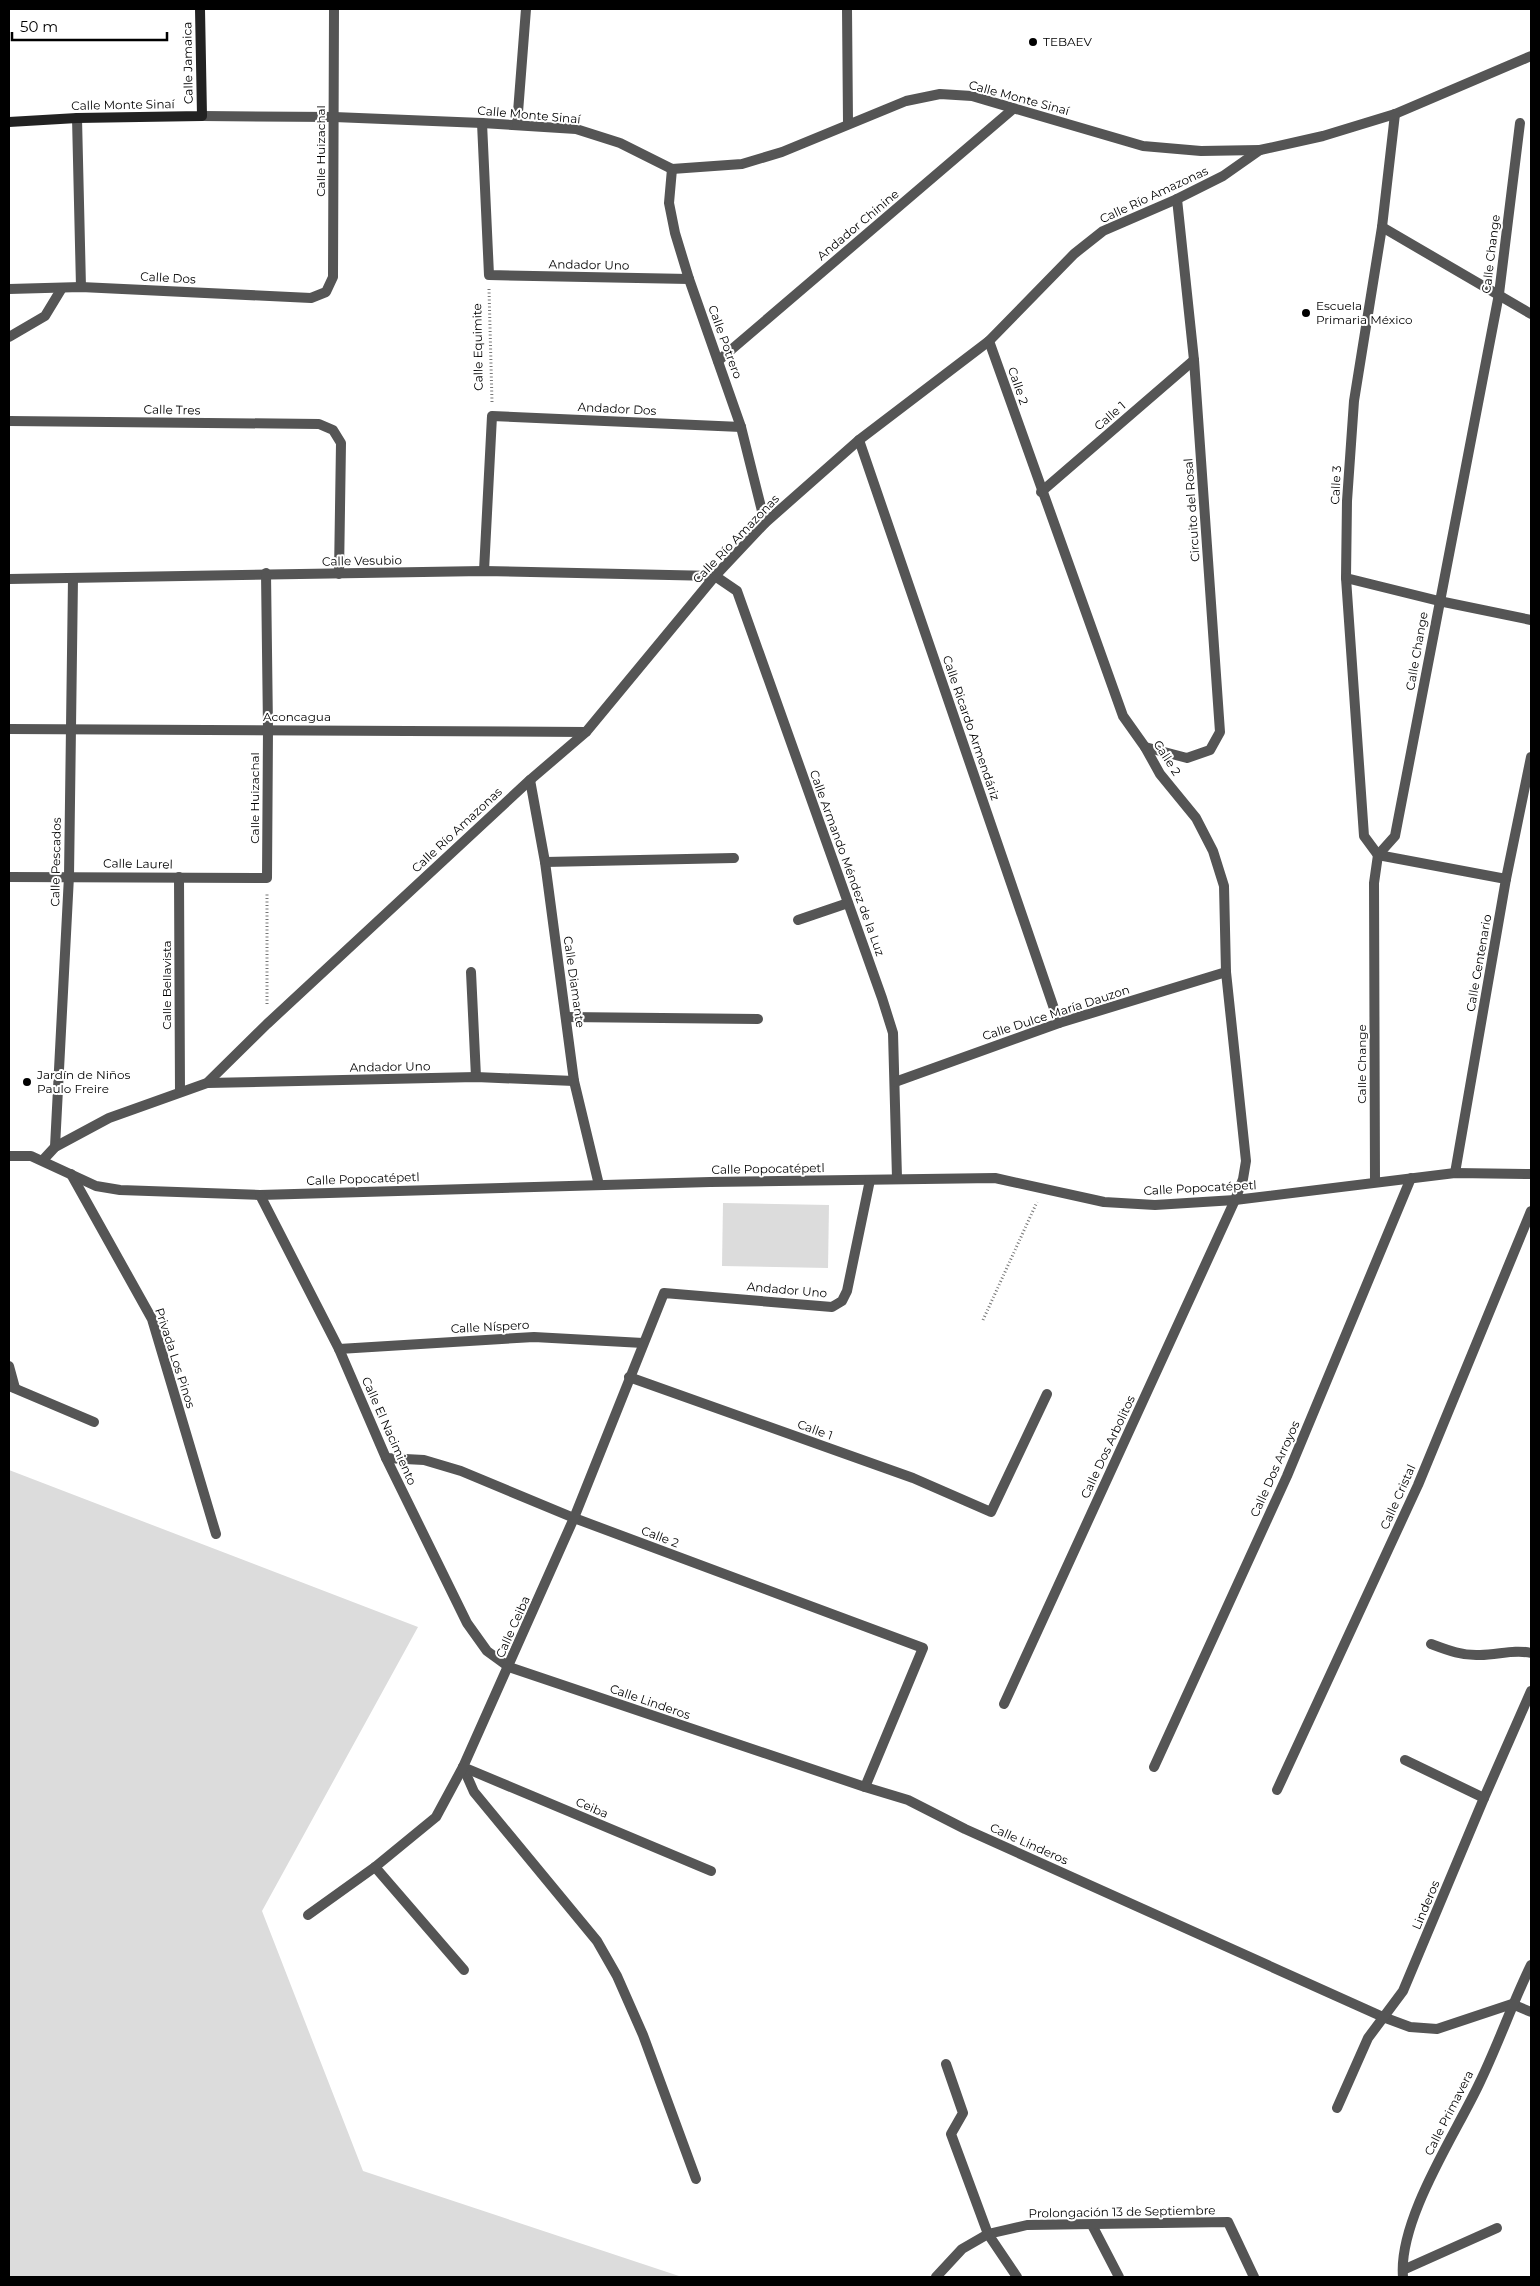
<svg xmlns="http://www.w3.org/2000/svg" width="1540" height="2286" font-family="Montserrat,sans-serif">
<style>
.green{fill:#dcdcdc}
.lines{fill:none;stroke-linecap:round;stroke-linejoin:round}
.path{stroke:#777;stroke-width:3;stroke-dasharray:1 2.5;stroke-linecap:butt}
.minor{stroke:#555;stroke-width:10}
.secondary{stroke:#222;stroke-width:10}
.poi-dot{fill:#000;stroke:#fff;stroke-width:2}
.labels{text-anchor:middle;stroke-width:4;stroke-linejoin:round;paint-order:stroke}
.poi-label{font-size:12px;fill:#000;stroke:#fff;text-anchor:start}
.street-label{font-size:12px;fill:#000;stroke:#fff}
</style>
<rect width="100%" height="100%" fill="#fff"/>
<g class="green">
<polygon points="723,1203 829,1205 828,1268 722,1266"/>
<polygon points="9,1470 418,1627 262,1911 363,2171 682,2277 9,2277"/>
</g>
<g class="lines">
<g class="path">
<polyline points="489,289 492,402"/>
<polyline points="267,1004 267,893"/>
<polyline points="983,1320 1037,1202"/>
</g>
<g class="minor">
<polyline points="847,9 848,123"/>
<polyline points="1395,114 1382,227 1354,401 1347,501 1346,578 1364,836 1378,855 1506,879"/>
<polyline points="202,116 334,117 482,123 576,129 620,143 672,169 742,164 782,152 906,101 940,94 972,96 1143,146 1201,151 1260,150"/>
<polyline points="77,118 81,287"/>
<polyline points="482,123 489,275 689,279"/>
<polyline points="517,125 526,9"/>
<polyline points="672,169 669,203 675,233 689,279 741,427 765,523"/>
<polyline points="1382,227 1531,314"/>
<polyline points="9,289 81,287 311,298 326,292 333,277 334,9"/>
<polyline points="9,337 45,316 62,288"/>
<polyline points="989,341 1123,716 1145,747 1160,774 1196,818 1213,851 1224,886 1226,972 1246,1161 1243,1179 1235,1200 1004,1704"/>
<polyline points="718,361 1013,109"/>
<polyline points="9,421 319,424 333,430 341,443 339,574"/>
<polyline points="859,440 1059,1023"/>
<polyline points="1041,492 1194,360"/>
<polyline points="484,571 492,416 741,427"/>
<polyline points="1346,578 1439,601 1531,620"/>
<polyline points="9,579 484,571 715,576 737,591 882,998 893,1033 897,1178"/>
<polyline points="9,729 586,732"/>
<polyline points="1145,747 1187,758 1210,750 1220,732 1194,360 1177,199"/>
<polyline points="530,780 545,862 574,1081 599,1185"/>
<polyline points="545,862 734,858"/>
<polyline points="9,877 267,878 268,729 266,573"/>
<polyline points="179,877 180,1092"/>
<polyline points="798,920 848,903"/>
<polyline points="471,972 476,1077"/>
<polyline points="566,1017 758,1019"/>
<polyline points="895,1082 1059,1023 1226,972"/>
<polyline points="207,1083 476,1077 574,1081"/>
<polyline points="55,1147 69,876 73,578"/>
<polyline points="9,1156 31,1156 96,1186 120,1190 260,1195 710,1182 995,1178 1104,1202 1155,1205 1235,1200 1455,1173 1531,1174"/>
<polyline points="43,1160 55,1147 109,1118 207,1083 267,1024 530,780 586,732 715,576 765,523 859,440 989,341 1074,254 1103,231 1177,199 1223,176 1260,150 1323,136 1395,114 1531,56"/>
<polyline points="1455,1173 1506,879 1531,757"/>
<polyline points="71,1174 152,1319 216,1534"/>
<polyline points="1375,1182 1374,883 1378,855 1395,836 1499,294 1520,123"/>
<polyline points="260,1195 339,1349 386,1458 467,1623 487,1651 509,1667 865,1787 908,1800 965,1829 1383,2017 1410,2027 1437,2029 1512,2004 1531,2012"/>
<polyline points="339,1349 534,1337 643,1343"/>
<polyline points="9,1366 15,1388"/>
<polyline points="629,1377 913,1478 991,1512 1047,1394"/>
<polyline points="9,1386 94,1422"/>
<polyline points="386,1458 424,1460 461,1471 574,1518 923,1648 865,1787"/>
<path d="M1431 1644C1447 1650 1462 1656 1480 1655 1498 1655 1514 1649 1531 1653"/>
<polyline points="1405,1760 1484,1798"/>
<polyline points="463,1767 474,1792 597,1941 617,1976 643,2035 696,2179"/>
<polyline points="463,1767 711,1871"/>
<polyline points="1154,1767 1287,1476 1411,1178"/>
<polyline points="1277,1790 1418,1485 1531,1211"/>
<polyline points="375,1867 464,1970"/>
<polyline points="308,1915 375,1867 436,1817 463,1767 574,1518 664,1293 832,1307 842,1301 847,1291 870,1180"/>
<polyline points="946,2064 963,2113 951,2134 988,2234 1017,2277"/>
<polyline points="1337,2108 1368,2038 1403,1991 1484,1798 1531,1691"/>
<polyline points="1092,2225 1119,2277"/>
<polyline points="1403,2270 1497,2228"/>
<polyline points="936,2277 962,2249 988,2234 1027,2225 1228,2222 1254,2277"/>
<path d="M1403 2277C1398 2220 1455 2135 1479 2084 1498 2045 1512 2004 1531 1965"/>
</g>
<polyline class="secondary" points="9,122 77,118 202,116 200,9"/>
</g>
<g class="poi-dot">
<circle cx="1033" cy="42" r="5"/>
<circle cx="1306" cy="313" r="5"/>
<circle cx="27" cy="1082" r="5"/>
</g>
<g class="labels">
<g class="poi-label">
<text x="1043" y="46">TEBAEV</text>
<text x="1316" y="310">Escuela<tspan x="1316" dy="14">Primaria México</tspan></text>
<text x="37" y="1079">Jardín de Niños<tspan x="37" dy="14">Paulo Freire</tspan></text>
</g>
<g class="street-label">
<text transform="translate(188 63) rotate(-91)" y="4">Calle Jamaica</text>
<text transform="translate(1019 98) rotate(15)" y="4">Calle Monte Sinaí</text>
<text transform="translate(123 105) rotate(-1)" y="4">Calle Monte Sinaí</text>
<text transform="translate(529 115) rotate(5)" y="4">Calle Monte Sinaí</text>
<text transform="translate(321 151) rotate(-90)" y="4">Calle Huizachal</text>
<text transform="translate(1154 195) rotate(-25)" y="4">Calle Río Amazonas</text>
<text transform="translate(858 225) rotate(-40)" y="4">Andador Chinine</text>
<text transform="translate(1491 254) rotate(-83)" y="4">Calle Change</text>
<text transform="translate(589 265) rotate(1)" y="4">Andador Uno</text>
<text transform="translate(168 278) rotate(3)" y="4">Calle Dos</text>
<text transform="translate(725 342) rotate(70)" y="4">Calle Potrero</text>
<text transform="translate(478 347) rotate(-91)" y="4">Calle Equimite</text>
<text transform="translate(1018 386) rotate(71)" y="4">Calle 2</text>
<text transform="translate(617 409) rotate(3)" y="4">Andador Dos</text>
<text transform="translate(172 410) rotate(1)" y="4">Calle Tres</text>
<text transform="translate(1110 416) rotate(-41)" y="4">Calle 1</text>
<text transform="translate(1336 485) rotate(-87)" y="4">Calle 3</text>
<text transform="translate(1192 510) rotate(-94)" y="4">Circuito del Rosal</text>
<text transform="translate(736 539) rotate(-46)" y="4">Calle Río Amazonas</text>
<text transform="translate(362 561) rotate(-1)" y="4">Calle Vesubio</text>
<text transform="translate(1417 651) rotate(-80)" y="4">Calle Change</text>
<text x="297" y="721">Aconcagua</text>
<text transform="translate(971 728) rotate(71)" y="4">Calle Ricardo Armendáriz</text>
<text transform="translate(1167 758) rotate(57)" y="4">Calle 2</text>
<text transform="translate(255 798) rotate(-90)" y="4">Calle Huizachal</text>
<text transform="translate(457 830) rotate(-43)" y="4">Calle Río Amazonas</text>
<text transform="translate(56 862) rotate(-89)" y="4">Calle Pescados</text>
<text transform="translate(847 863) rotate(70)" y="4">Calle Armando Méndez de la Luz</text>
<text transform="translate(138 864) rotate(1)" y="4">Calle Laurel</text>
<text transform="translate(1479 963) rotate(-80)" y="4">Calle Centenario</text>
<text transform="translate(574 982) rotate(82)" y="4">Calle Diamante</text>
<text transform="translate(167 985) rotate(-90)" y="4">Calle Bellavista</text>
<text transform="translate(1056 1013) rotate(-18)" y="4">Calle Dulce María Dauzon</text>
<text transform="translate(1362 1064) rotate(-90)" y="4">Calle Change</text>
<text transform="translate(390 1067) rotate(-1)" y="4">Andador Uno</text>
<text transform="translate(768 1169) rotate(-1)" y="4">Calle Popocatépetl</text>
<text transform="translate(363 1179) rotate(-2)" y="4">Calle Popocatépetl</text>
<text transform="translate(1200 1188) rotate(-3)" y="4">Calle Popocatépetl</text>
<text transform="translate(787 1290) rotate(5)" y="4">Andador Uno</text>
<text transform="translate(490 1327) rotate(-3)" y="4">Calle Níspero</text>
<text transform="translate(175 1358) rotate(72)" y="4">Privada Los Pinos</text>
<text transform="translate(815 1430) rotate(20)" y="4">Calle 1</text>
<text transform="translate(389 1431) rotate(66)" y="4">Calle El Nacimiento</text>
<text transform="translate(1108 1447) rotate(-65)" y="4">Calle Dos Arbolitos</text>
<text transform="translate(1275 1469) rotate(-66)" y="4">Calle Dos Arroyos</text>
<text transform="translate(1398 1497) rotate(-66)" y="4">Calle Cristal</text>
<text transform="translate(660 1537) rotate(21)" y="4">Calle 2</text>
<text transform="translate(513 1627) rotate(-66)" y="4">Calle Ceiba</text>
<text transform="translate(650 1702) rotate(19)" y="4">Calle Linderos</text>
<text transform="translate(592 1808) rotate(23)" y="4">Ceiba</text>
<text transform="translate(1029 1844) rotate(24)" y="4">Calle Linderos</text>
<text transform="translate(1426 1905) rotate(-67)" y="4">Linderos</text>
<text transform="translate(1449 2113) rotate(-63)" y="4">Calle Primavera</text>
<text transform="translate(1122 2212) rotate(-1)" y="4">Prolongación 13 de Septiembre</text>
</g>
</g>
<rect width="1540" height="2286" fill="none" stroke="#000000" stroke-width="20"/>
<path d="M12 32v8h155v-8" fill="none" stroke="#000000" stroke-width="2.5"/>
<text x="20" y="32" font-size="15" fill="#000000" stroke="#ffffff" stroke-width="4" paint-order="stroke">50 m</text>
</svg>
